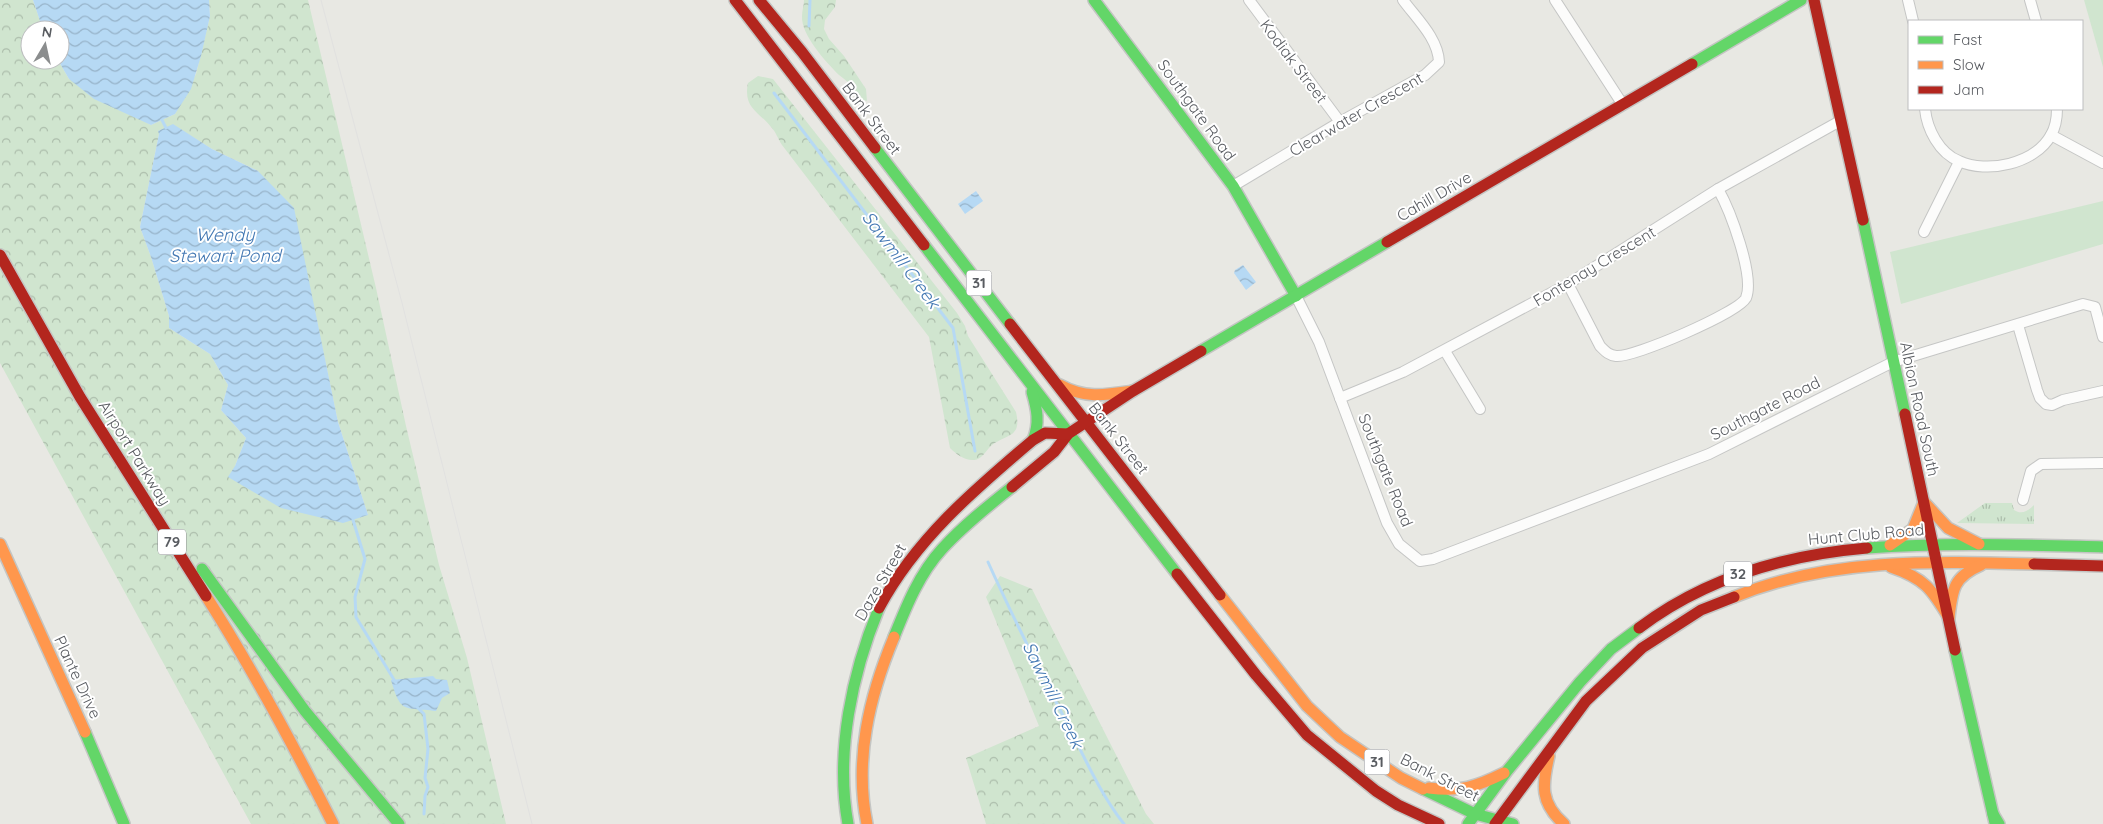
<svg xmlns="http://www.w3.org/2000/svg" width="2103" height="824" font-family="Quicksand,sans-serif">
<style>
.grass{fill:url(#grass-tufts)}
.forest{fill:url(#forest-crowns);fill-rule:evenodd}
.park{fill:#d0e5cf}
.water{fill:url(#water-waves)}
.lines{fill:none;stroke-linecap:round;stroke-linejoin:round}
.stream{stroke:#b6d9f4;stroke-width:3}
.street-casing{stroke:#c5c6c5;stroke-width:12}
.fast-casing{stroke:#c4c5c3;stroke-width:14}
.slow-casing{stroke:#c4c5c3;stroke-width:14}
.jam-casing{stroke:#c4c5c3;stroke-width:14}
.street{stroke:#fcfcfb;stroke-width:10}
.fast{stroke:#63d668;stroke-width:11}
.slow{stroke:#ff974d;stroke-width:11}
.jam{stroke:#b3261e;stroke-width:11}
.tram{stroke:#e1e1e0;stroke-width:1}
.labels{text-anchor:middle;stroke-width:4;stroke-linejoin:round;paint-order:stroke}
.shield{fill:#fff;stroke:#8b8d90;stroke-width:1}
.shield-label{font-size:15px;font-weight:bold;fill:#595c61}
.street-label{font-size:16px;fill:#595c61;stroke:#fff}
.water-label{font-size:18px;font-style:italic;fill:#4378b3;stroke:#fff}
</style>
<defs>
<pattern id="grass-tufts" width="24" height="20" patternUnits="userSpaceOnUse" patternTransform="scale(1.25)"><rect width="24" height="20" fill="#d0e5cf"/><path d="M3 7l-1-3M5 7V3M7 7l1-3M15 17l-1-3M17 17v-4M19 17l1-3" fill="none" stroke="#acbdab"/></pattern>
<pattern id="forest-crowns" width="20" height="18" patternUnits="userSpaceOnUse" patternTransform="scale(1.25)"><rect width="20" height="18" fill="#d0e5cf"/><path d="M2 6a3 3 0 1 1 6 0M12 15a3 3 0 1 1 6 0" fill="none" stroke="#acbdab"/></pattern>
<pattern id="water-waves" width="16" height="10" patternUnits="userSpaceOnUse" patternTransform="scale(1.25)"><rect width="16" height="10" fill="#b6d9f4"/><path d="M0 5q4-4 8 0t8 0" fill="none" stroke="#97b3c9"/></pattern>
</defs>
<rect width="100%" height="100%" fill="#e8e8e3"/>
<path class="grass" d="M1985 503H2012L2014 510C2022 515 2028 511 2034 505V524L1957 523Z"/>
<g class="forest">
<path d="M0 0H33L43 30H30V60H58L69 79 151 125 175 114 196 74 210 16 209 0H308L376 288 406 426 439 565 467 658 506 824H251L0 363ZM173 125 212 149 258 171 313 303 338 422 368 515 235 466 246 438 221 410 228 385 210 354 169 328V316L151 257 140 227 159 134Z"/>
<path d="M804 0H836L835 7 825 20 824 29 829 39 844 56 866 89 867 101 859 99C855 87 848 82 839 75 826 62 801 35 802 16 802 11 804 5 804 0Z"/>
<path d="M758 76 773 79 957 313 965 326 968 336 1016 412C1022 438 1007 434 992 445 988 448 985 454 981 457 971 465 958 456 950 448L929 337 782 145C778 139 776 132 771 127 758 111 743 108 748 83Z"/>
<polygon points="1000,576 1032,589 1146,814 1154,824 986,824 966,758 1039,726 986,597"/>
</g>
<g class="park">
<polygon points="2084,0 2103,0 2103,67"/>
<polygon points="2103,201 2103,244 1901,304 1890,252"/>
</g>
<g class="water">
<polygon points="33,0 209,0 210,16 201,56 191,89 175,114 151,125 94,99 69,79 58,60 60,60 60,30 43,30"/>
<polygon points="173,124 212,149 258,171 294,208 338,422 368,515 343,523 281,508 228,477 235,466 246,438 221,410 228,385 210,354 169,328 169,316 151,257 140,227 159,134 158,131"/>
<polygon points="976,191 983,201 965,214 958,204"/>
<polygon points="1243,265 1256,282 1246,290 1234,273 1235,270"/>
<path d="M433 676 436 679 447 680 450 693 442 698 436 711C403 707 401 714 391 680Z"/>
</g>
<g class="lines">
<g class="stream">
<polyline points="809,26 810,0"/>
<polyline points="774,93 953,328 975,451"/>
<polyline points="162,120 166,128"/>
<polyline points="353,520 365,559 355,597 356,617 396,683"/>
<path d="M988 562C1014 620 1042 675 1071 731 1087 763 1102 796 1124 824"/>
<polyline points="417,707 424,714 428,749 425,778 428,787 425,796 424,814"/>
</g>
<g class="street-casing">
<g id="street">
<polyline points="1249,0 1340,122"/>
<polyline points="1555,0 1623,105"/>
<polyline points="1908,0 1913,21"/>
<polyline points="2030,0 2036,21"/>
<path d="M1925 109C1927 129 1939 153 1959 161 1987 174 2035 164 2051 135 2055 128 2057 117 2057 109"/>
<polyline points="2051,135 2103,163"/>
<path d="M1233 186 1340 122 1425 75 1439 62C1438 38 1416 18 1403 0"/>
<polyline points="1924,232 1959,162"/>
<path d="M1568 284 1600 346C1605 351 1608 355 1616 356 1633 358 1738 313 1746 298 1755 276 1730 210 1718 189"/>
<polyline points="1296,296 1319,342 1387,523 1399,544 1420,561 1433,559 1709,454 1893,362 2083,304 2095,307 2103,337"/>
<polyline points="2018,325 2037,390 2040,398 2046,404 2052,405 2063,400 2103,391"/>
<polyline points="1445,351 1480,409"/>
<polyline points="1340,398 1403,372 1568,284 1718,189 1840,121"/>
<polyline points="2023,500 2031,471 2041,464 2103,463"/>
</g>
</g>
<g class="fast-casing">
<g id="fast">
<polyline points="1094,0 1233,186 1296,296"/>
<polyline points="1692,64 1801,0"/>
<polyline points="875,148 1010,324"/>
<polyline points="1863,220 1905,414"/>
<polyline points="924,245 1177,574"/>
<polyline points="1201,351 1387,242"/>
<path d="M1032 392C1037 409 1040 423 1033 440"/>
<path d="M1867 548C1946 542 2024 545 2103 547"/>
<polyline points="202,569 305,711 399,824"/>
<path d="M894 637C906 607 919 574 942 549 963 526 988 506 1012 487"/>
<polyline points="1955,650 1995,823"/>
<polyline points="85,732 124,824"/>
<polyline points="1423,789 1475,814 1513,824"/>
<polyline points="1993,814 1999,824"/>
<path d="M848 824C835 753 852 673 879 608"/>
<polyline points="1468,824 1507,771 1580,682 1611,649 1639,628"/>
</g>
</g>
<g class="slow-casing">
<g id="slow">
<path d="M1060 385C1085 399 1106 395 1133 391"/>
<polyline points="0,544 85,732"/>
<polyline points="1890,545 1913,529 1924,502 1948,528 1979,544"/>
<path d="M1891 567C1924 578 1932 589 1949 618"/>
<polyline points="1220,595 1307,706 1340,737 1401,778 1423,789"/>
<path d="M206 596C253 670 294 746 333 824"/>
<path d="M1734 597C1828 558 1933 561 2034 564"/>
<path d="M1949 618C1952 590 1953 577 1981 565"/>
<path d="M1549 756C1542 785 1540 803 1564 824"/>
<path d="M1429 788C1460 792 1476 787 1504 773"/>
<path d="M867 824C854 760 869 697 894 637"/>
</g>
</g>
<g class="jam-casing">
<g id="jam">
<polyline points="735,0 924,245"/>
<polyline points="759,0 802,52 875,148"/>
<polyline points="1814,0 1863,220"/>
<polyline points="1387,242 1692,64"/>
<polyline points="0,255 80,397 206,596"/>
<polyline points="1010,324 1220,595"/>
<polyline points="1905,414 1955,650"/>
<polyline points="1012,487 1054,452 1068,434 1133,391 1201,351"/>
<polyline points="2034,564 2103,566"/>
<polyline points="1177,574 1256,675 1307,735 1376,791 1398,805 1439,824"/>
<path d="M879 608C916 539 974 490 1033 440L1045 433 1068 434"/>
<path d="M1639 628C1705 578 1785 555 1867 548"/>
<polyline points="1495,824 1586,701 1642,648 1701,610 1734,597"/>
</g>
</g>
<use href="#street" class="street"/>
<use href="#fast" class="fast"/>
<use href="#slow" class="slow"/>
<use href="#jam" class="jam"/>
<polyline class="tram" points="321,0 402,303 532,824"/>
</g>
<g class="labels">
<g class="shield">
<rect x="966.5" y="270.5" width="25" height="25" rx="4"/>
<rect x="158" y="529.5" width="28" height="25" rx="4"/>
<rect x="1724" y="561.5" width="28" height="25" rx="4"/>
<rect x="1364.5" y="749.5" width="25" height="25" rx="4"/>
</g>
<g class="shield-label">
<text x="979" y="288">31</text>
<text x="172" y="547">79</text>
<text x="1738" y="579">32</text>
<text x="1377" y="767">31</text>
</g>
<g class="street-label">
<text transform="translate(1294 61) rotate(53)" y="6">Kodiak Street</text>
<text transform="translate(1197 110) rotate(54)" y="6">Southgate Road</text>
<text transform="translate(1356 114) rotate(-30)" y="6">Clearwater Crescent</text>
<text transform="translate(872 118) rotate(53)" y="6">Bank Street</text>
<text transform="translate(1434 196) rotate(-30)" y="6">Cahill Drive</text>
<text transform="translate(1594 266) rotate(-31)" y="6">Fontenay Crescent</text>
<text transform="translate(1765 408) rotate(-27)" y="6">Southgate Road</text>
<text transform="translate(1920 409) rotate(78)" y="6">Albion Road South</text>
<text transform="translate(1119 438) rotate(52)" y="6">Bank Street</text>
<text transform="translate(135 453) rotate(58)" y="6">Airport Parkway</text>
<text transform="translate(1386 470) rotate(68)" y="6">Southgate Road</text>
<text transform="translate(1866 534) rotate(-5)" y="6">Hunt Club Road</text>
<text transform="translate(880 582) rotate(-60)" y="6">Daze Street</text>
<text transform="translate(78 677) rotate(65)" y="6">Plante Drive</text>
<text transform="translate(1440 777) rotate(27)" y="6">Bank Street</text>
</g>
<g class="water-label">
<text x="225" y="241">Wendy<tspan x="225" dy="21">Stewart Pond</tspan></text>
<text transform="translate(901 260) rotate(53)" y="6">Sawmill Creek</text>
<text transform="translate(1053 695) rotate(64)" y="6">Sawmill Creek</text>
</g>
</g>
<rect x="1908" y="20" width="175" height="90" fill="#ffffff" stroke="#bdbec0"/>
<rect x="1918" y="36" width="25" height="8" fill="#63d668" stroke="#bdbec0"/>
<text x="1953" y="45" font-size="15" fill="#595c61">Fast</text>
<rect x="1918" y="61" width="25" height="8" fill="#ff974d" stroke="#bdbec0"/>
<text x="1953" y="70" font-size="15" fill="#595c61">Slow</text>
<rect x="1918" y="86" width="25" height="8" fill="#b3261e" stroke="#bdbec0"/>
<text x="1953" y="95" font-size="15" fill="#595c61">Jam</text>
<g transform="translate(45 45) rotate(9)"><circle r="24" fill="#ffffff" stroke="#bdbec0"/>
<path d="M0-4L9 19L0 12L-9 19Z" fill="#8b8d8e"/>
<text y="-8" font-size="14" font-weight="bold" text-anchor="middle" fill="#595c61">N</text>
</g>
</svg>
